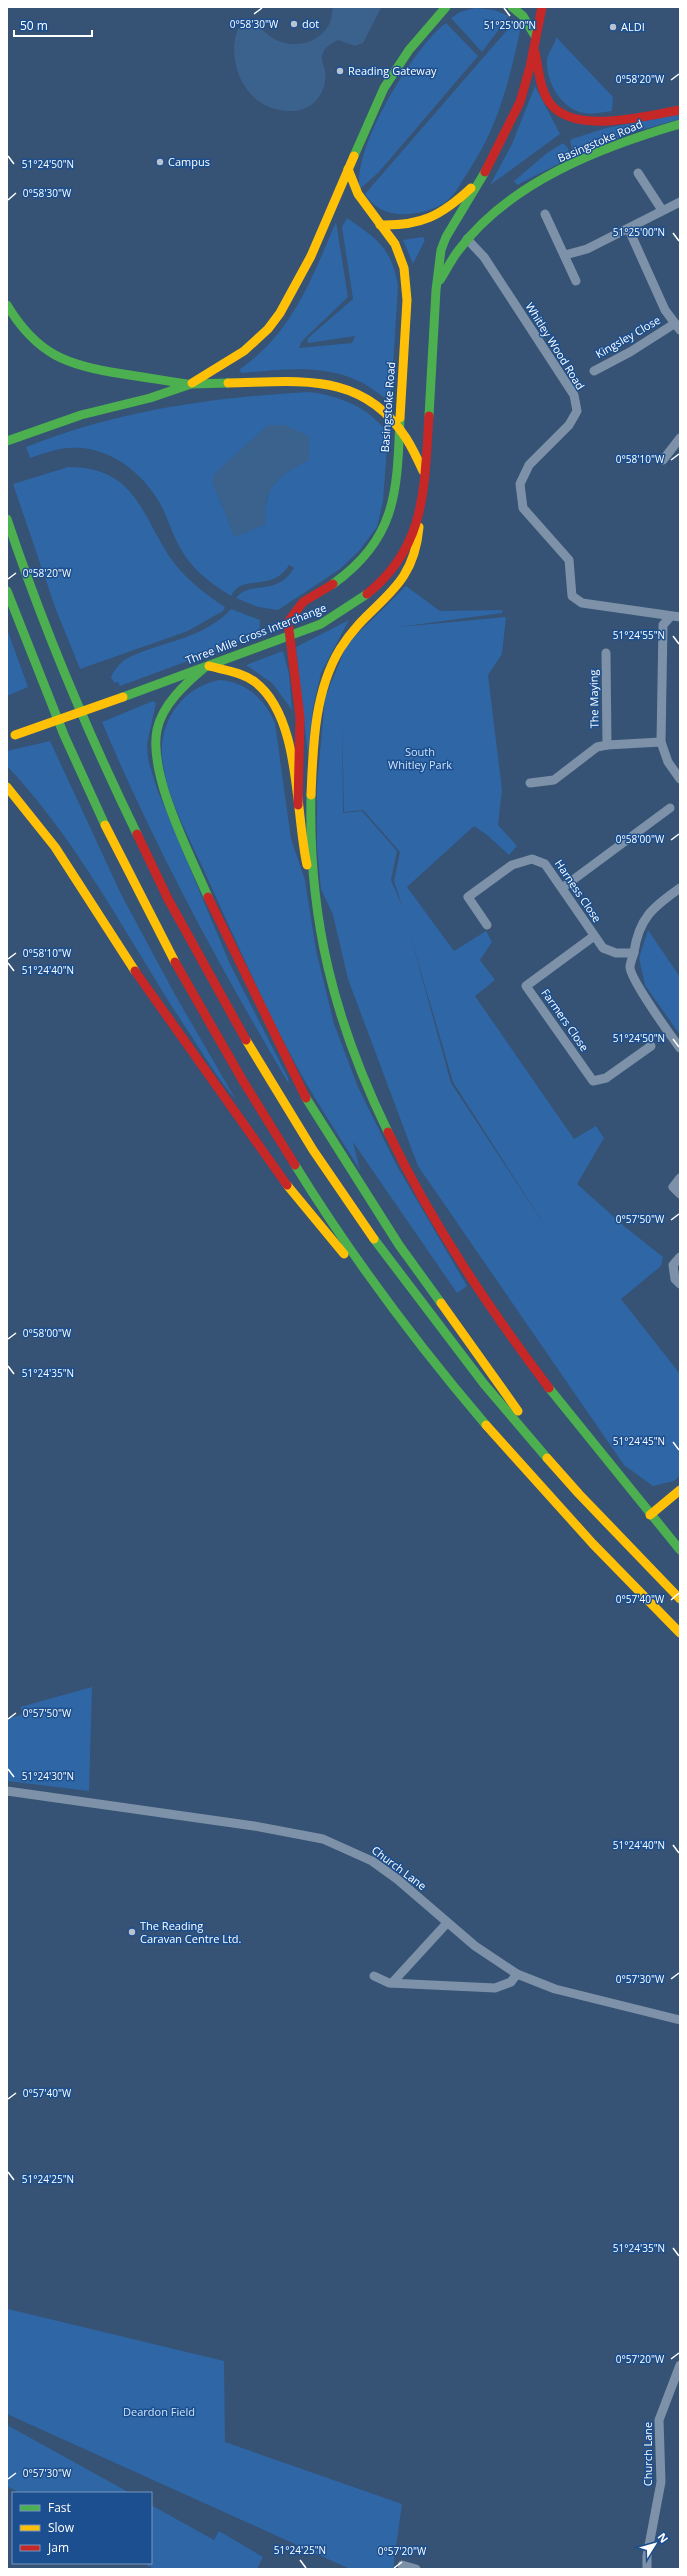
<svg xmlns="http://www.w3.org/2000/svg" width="687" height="2576" font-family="'Open Sans',sans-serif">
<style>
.green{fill:#2f66a5;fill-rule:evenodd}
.water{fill:#3b618d}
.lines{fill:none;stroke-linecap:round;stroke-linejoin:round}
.street{stroke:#7d92a8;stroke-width:9}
.fast{stroke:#4caf50;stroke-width:9}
.slow{stroke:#ffc107;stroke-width:9}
.jam{stroke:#c62828;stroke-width:9}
.slow-bridge{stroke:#ffc107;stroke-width:9}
.ticks{fill:none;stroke:#fff;stroke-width:1.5}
.poi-dot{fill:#b9c2ce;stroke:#1b4f8f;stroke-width:1.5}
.labels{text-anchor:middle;stroke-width:3;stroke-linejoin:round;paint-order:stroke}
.poi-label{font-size:11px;fill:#fff;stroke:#1b4f8f;text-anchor:start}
.street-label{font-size:11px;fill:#fff;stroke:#1b4f8f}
.park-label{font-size:11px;fill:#cfe3fa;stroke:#1b4f8f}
.ticks-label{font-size:10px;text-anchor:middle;fill:#fff;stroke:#1b4f8f;stroke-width:3;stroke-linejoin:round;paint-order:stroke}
</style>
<rect width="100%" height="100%" fill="#365274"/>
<g class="green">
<polygon points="475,8 494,10 509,16 482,52 451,18 460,12"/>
<path d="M515 21 520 31C509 83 497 130 466 175 460 185 454 196 444 203 434 210 420 213 409 214 391 216 374 209 365 194Z"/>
<path d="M446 23 478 56 379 172 360 189C350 152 414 46 446 23Z"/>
<path d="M556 37 613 97 612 111C603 112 593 115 584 113 561 109 546 82 547 60 548 51 555 46 556 37Z"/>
<polygon points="535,86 560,134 490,185 512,144"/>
<polygon points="680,114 680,119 634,132 574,156 570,141 572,139 606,128"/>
<polygon points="563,143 568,148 570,158 517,185 514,181 547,153"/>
<path d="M347 218C377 239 391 247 398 285L391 401C379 395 369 385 356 380 320 364 280 370 242 373L239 370C293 332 311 280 336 222L348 297 302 341 299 348 352 343 355 336 308 343 307 339 353 299 342 227Z"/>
<polygon points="423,237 425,240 413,264 403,240"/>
<path d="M309 392C341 396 368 407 388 433L383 501 377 527 359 551 340 569 278 610 258 607 236 598C251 579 276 598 294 568L289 565C272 593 242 573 231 596 213 585 197 573 185 556 175 541 170 525 163 509 146 474 108 444 68 448 55 449 42 454 30 458L26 447C116 411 213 397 309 392ZM309 460 286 471 270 489 264 511 235 537 212 480Z"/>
<path d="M68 467C133 467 140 510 169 556 183 577 205 594 225 607L223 611 188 631 80 669 55 607 13 484Z"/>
<path d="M406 586 440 611 503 610 502 613 399 627 506 617 502 654 488 675 502 790 498 825 517 846 509 855 487 835 474 826 407 887 454 951 486 931 492 942 480 960 495 980 475 996 574 1139 596 1126 604 1138 577 1184 624 1226 663 1257 661 1266 621 1299 680 1374V1475L674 1481 653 1486 624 1465 418 1166 348 979 333 915 321 889 317 849V785L325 698 347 644ZM342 720 344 812 363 810 400 852 394 881 402 906 391 880 397 851 362 811 343 813ZM410 934 453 1082 547 1229 451 1083Z"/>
<path d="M231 609 260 620 259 635 120 686 118 682 115 683 111 678C112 672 121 662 126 659 160 641 203 640 231 609Z"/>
<polygon points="349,620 321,673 313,708 308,756 296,647"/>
<polygon points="7,629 28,687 7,696"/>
<polygon points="283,651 289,674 292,710 272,683 246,665"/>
<path d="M220 680C247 682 265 700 275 723L291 839 305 880 316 950 334 1024 358 1087 397 1166 467 1286 457 1293 353 1142 360 1170C342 1141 323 1112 306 1083 268 1016 238 945 206 875 190 838 166 798 162 757 159 720 184 686 220 680Z"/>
<path d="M153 701 156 703 147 744 148 759 157 789 229 962 288 1078 289 1084C219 966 155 848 102 722Z"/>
<path d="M50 741 121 894 174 993 236 1100C218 1079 203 1054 188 1031 129 942 81 844 7 766V751Z"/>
<polygon points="648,930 680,977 680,1031 678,1032 645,985 639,958"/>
<polygon points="92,1687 89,1791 7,1781 7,1719 23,1714 20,1707"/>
<polygon points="8,2309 224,2361 225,2442 402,2504 393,2569 350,2569 7,2414"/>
<polygon points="7,2425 130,2493 20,2493 7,2486"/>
<polygon points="151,2505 214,2540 219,2531 263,2557 257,2569 154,2569 143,2563 151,2563"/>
</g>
<g class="water">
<path d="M333 7 381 8 363 43 355 46 338 40C332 43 325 47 323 53 320 61 324 64 325 71 328 91 314 110 293 111 222 112 223 12 255 20 260 26 265 34 273 38 291 50 321 44 330 22 332 18 332 12 333 7Z"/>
<path d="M268 425H285L309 436V460C278 475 262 488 266 524L235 537 212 481 215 473Z"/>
</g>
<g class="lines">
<g class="street">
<polyline points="638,173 662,210"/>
<polyline points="545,214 576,281"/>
<polyline points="629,230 665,310 680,330"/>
<polyline points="467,239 484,257 574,395 577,411 569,425 529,465 520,484 523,508 569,560 572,596 582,603 680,617"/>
<polyline points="565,255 587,249 680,202"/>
<polyline points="594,371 630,352 674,324"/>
<polyline points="663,460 680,438"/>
<polyline points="670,617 663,625 661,742 668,762 680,779"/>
<polyline points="607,745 661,742"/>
<polyline points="530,783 554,780 597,747 607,745 606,653"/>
<polyline points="562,888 670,808"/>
<path d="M680 888C653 907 639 918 634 952 633 957 630 963 630 967 630 979 671 1036 680 1048"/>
<polyline points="487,925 468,897 512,865 532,859 545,864 603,948 616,953 634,953"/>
<polyline points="594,936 526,986 593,1081 606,1078 651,1046"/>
<polyline points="680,1178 673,1187 680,1194"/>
<polyline points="680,1257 673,1265 675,1279 680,1284"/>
<polyline points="7,1791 254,1826 323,1839 372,1861 397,1879 475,1946 517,1974 555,1989 680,2020"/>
<polyline points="374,1976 389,1983 495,1988 511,1982 517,1974"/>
<polyline points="392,1983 447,1923"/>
<polyline points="402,2565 416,2569"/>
<polyline points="647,2569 647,2556 661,2482 659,2420 680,2365"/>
</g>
<g class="fast">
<polyline points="512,7 523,16 535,36"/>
<polyline points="354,156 384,88 409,50 446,7"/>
<path d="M440 280C446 271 451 260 458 251 509 182 601 147 680 124"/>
<path d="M7 305C37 355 68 366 123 374 145 377 166 381 187 384"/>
<polyline points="429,416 436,290 441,250 446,237 485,172"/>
<polyline points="7,441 81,415 150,398 191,384 228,383"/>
<path d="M7 519C43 627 87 731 137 834"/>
<path d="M333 584C397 538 397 492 400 418"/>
<polyline points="7,591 64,735 105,825"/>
<path d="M204 668C185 684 162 705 157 730 148 775 190 854 208 897"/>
<polyline points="123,697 321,624 367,594"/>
<path d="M311 795C308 918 334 1021 388 1132"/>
<polyline points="306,1098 399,1245 441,1303"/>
<path d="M295 1165C352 1257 416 1343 486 1425"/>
<polyline points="374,1239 484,1384 547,1458"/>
<polyline points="549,1388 680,1550"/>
</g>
<g class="slow">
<polyline points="348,169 358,194 395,244 404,268 407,300 400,418"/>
<path d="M380 225C421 226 441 216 471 188"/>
<polyline points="192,383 244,351 268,329 280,313 311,256 354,156"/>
<path d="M228 383C298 382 362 370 406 438 413 449 418 460 423 471"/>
<path d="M209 666C224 670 242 672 255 682 301 717 295 812 307 865"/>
<polyline points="7,787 55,847 135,971"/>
<path d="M311 795C313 747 314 692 340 649 371 599 413 594 419 527"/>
<polyline points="105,825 175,962"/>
<polyline points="246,1040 313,1150 374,1239"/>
<polyline points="287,1185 344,1254"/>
<polyline points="441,1303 518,1411"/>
<polyline points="486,1425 593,1544 680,1633"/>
<polyline points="547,1458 579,1494 680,1599"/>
<polyline points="650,1515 680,1490"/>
</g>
<g class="jam">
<path d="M535 52C539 69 539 87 549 102 573 136 644 116 680 110"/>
<polyline points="485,172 520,102 530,67 542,7"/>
<path d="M367 594C427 546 424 487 429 416"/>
<polyline points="298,805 300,717 288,622 303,602 333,584"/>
<polyline points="137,834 168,899 246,1040"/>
<polyline points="208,897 306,1098"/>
<polyline points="175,962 243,1081 295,1165"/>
<polyline points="135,971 287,1185"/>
<path d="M388 1132C432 1224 488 1307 549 1388"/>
</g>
<polyline class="slow-bridge" points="15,735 123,697"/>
</g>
<path class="ticks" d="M504 8 510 16M254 14 262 8M671 80 679 74M8 156 14 164M8 200 16 193M673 233 679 241M671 460 679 454M8 579 16 573M673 636 679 644M671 840 679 834M8 959 16 953M8 963 14 971M673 1039 679 1047M671 1220 679 1214M8 1339 16 1333M8 1366 14 1374M673 1442 679 1450M671 1600 679 1593M8 1719 16 1713M8 1769 14 1777M673 1845 679 1853M671 1979 679 1973M8 2099 16 2093M8 2172 14 2180M673 2248 679 2256M671 2359 679 2353M8 2479 16 2473M300 2560 306 2568M394 2568 402 2562"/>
<g class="poi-dot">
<circle cx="294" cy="24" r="4"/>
<circle cx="613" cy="27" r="4"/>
<circle cx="340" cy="71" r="4"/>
<circle cx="160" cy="162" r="4"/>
<circle cx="132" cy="1932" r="4"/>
</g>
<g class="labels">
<g class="poi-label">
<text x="302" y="28">dot</text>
<text x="621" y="31">ALDI</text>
<text x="348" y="75">Reading Gateway</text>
<text x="168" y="166">Campus</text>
<text x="140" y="1930">The Reading<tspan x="140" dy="13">Caravan Centre Ltd.</tspan></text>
</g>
<g class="street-label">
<text transform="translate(600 141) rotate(-23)" y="4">Basingstoke Road</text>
<text transform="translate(628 337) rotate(-30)" y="4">Kingsley Close</text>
<text transform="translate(555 346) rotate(58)" y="4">Whitley Wood Road</text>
<text transform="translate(388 407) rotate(-86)" y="4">Basingstoke Road</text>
<text transform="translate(256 634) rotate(-21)" y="4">Three Mile Cross Interchange</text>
<text transform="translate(594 699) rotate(-91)" y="4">The Maying</text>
<text transform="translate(578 891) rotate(56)" y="4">Harness Close</text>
<text transform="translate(565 1020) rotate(55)" y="4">Farmers Close</text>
<text transform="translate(399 1868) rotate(37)" y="4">Church Lane</text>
<text transform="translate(648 2454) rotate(-90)" y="4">Church Lane</text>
</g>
<g class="park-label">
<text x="420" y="756">South<tspan x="420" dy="13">Whitley Park</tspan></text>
<text x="159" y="2416">Deardon Field</text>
</g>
</g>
<g class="ticks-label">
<text x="254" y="28">0°58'30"W</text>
<text x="510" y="29">51°25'00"N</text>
<text x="640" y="83">0°58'20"W</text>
<text x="48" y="168">51°24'50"N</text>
<text x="47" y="197">0°58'30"W</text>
<text x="639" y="236">51°25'00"N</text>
<text x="640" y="463">0°58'10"W</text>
<text x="47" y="577">0°58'20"W</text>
<text x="639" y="639">51°24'55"N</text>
<text x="640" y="843">0°58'00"W</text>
<text x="47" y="957">0°58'10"W</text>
<text x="48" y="974">51°24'40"N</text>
<text x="639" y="1042">51°24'50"N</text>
<text x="640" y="1223">0°57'50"W</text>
<text x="47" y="1337">0°58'00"W</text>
<text x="48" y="1377">51°24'35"N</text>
<text x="639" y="1445">51°24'45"N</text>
<text x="640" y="1603">0°57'40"W</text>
<text x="47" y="1717">0°57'50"W</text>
<text x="48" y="1780">51°24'30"N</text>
<text x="639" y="1849">51°24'40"N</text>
<text x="640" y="1983">0°57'30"W</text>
<text x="47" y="2097">0°57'40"W</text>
<text x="48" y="2183">51°24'25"N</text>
<text x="639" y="2252">51°24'35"N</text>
<text x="640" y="2363">0°57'20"W</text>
<text x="47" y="2477">0°57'30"W</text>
<text x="300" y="2554">51°24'25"N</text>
<text x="402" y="2555">0°57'20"W</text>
</g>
<rect width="687" height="2576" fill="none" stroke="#ffffff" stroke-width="16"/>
<rect x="12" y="2492" width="140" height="72" fill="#1b4f8f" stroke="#7695bc"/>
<rect x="20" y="2505" width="20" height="6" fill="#4caf50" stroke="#7695bc"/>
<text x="48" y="2512" font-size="12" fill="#ffffff">Fast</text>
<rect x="20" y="2525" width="20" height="6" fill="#ffc107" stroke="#7695bc"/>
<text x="48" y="2532" font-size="12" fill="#ffffff">Slow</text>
<rect x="20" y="2545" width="20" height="6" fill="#c62828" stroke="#7695bc"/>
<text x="48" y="2552" font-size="12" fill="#ffffff">Jam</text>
<g transform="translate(655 2544) rotate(53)" stroke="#1b4f8f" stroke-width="3" paint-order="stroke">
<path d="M0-3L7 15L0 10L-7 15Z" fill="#ffffff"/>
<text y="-6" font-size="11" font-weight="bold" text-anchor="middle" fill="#ffffff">N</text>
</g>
<path d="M14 30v6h78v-6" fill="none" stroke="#ffffff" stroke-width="2"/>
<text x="20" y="30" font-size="12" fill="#ffffff" stroke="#1b4f8f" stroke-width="3" paint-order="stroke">50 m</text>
</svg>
